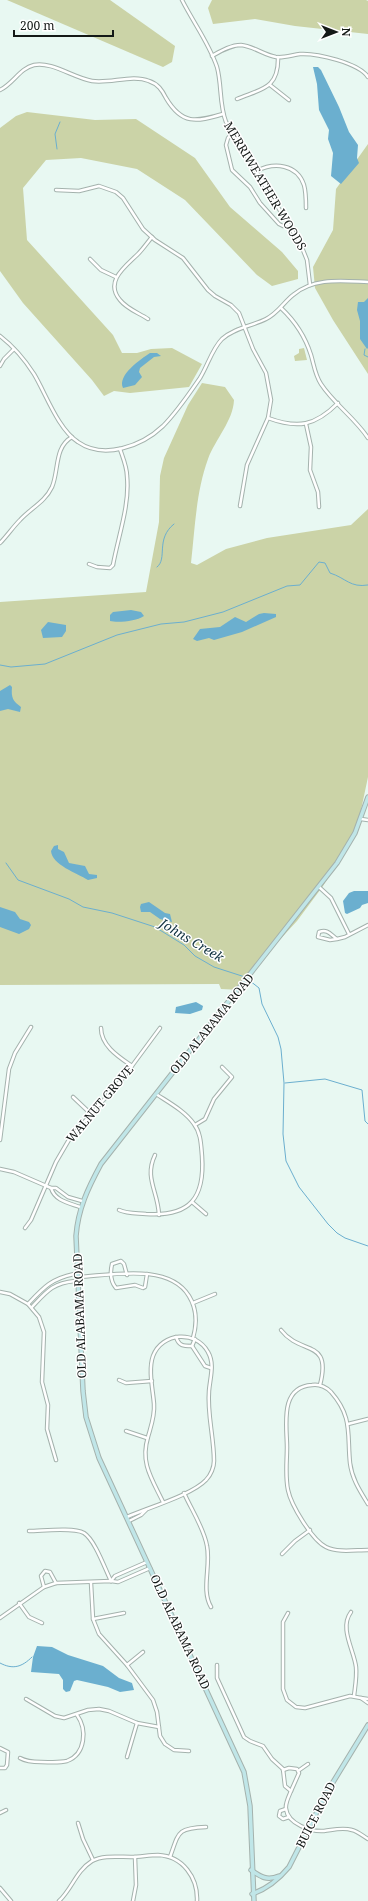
<svg xmlns="http://www.w3.org/2000/svg" width="368" height="1901" font-family="'Noto Serif',serif">
<style>
.green{fill:#cbd3a7}
.water{fill:#6bafcf}
.lines{fill:none;stroke-linecap:round;stroke-linejoin:round}
.stream{stroke:#6bafcf;stroke-width:1}
.street-casing{stroke:#a4b2ad;stroke-width:4.5}
.secondary-casing{stroke:#a4b2ad;stroke-width:5.5}
.street{stroke:#fff;stroke-width:2.5}
.secondary{stroke:#c0e6e8;stroke-width:3.5}
.labels{text-anchor:middle;stroke-width:3;stroke-linejoin:round;paint-order:stroke}
.street-label{font-size:12px;fill:#141917;stroke:#fff}
.water-label{font-size:13px;font-style:italic;fill:#133442;stroke:#fff}
</style>
<rect width="100%" height="100%" fill="#e8f8f2"/>
<g class="green">
<polygon points="7,0 110,0 175,46 172,62 163,67"/>
<polygon points="212,0 366,0 368,1 368,34 295,26 255,19 213,24 208,8"/>
<polygon points="27,112 95,120 136,119 195,158 230,207 282,252 298,271 298,279 272,286 257,275 185,200 137,169 81,158 46,160 23,188 27,240 113,335 122,353 137,353 151,349 172,348 202,364 189,387 130,393 114,391 104,396 92,380 23,303 0,271 0,128 16,116"/>
<polygon points="368,144 368,374 333,320 315,288 313,267 333,230 336,189"/>
<polygon points="304,348 307,360 295,361 294,356 299,353 299,349"/>
<path d="M202 383 225 387 234 400C233 421 216 438 208 459 196 492 195 528 191 563L197 565 226 549 267 538 351 525 368 509V777L361 810 349 845 323 886 297 921 261 960 241 990 221 989 219 984 0 985V602L146 592 159 522 160 476 164 458 188 405Z"/>
</g>
<g class="water">
<polygon points="313,67 318,67 321,70 339,107 349,132 358,145 357,158 359,163 341,184 331,176 333,153 328,139 329,130 319,110 317,84"/>
<polygon points="368,298 368,348 367,349 360,339 360,321 357,310 358,302 364,302"/>
<path d="M150 353H157L161 356 154 357 140 368 139 372 142 377 135 385 123 388C117 375 141 359 150 353Z"/>
<path d="M131 610 141 612 144 616C137 621 118 623 110 621V615L113 612Z"/>
<polygon points="264,613 276,614 276,617 242,632 214,640 209,638 197,641 193,639 200,629 220,627 235,617 246,622 259,614"/>
<polygon points="48,622 66,625 66,631 62,637 43,638 41,630"/>
<path d="M10 685 12 687C11 698 13 701 21 707L20 712 8 709 0 711V691Z"/>
<path d="M58 845V849L64 852 69 863 85 866 89 874 97 875V878L88 880C77 873 52 865 51 851L54 846Z"/>
<polygon points="354,891 368,891 368,903 362,905 360,908 347,914 345,913 343,901 349,893"/>
<polygon points="149,902 165,913 170,914 172,922 160,919 150,912 141,912 140,907 141,904"/>
<polygon points="0,907 15,912 20,919 29,922 31,925 29,929 19,934 0,927"/>
<polygon points="196,1002 203,1006 202,1010 190,1014 175,1013 176,1007"/>
<polygon points="37,1646 52,1647 68,1655 103,1666 119,1678 132,1683 134,1690 120,1692 108,1687 77,1680 74,1681 70,1691 66,1692 63,1689 63,1680 59,1674 31,1672 33,1657"/>
</g>
<g class="lines">
<g class="stream">
<polyline points="57,149 55,134 60,122"/>
<polyline points="365,349 364,355 368,357"/>
<path d="M157 567C168 559 155 539 174 524"/>
<path d="M0 665 11 667 45 664 117 635 161 624 184 622 223 612 287 586 300 585 319 562 325 563 330 573C346 578 350 588 368 585"/>
<polyline points="6,863 18,880 69,899 83,907 112,913 155,927 184,945 195,956 214,967 245,977 259,988 262,1004 278,1037 281,1049 284,1083 283,1134 286,1161 299,1187 328,1224 337,1233 345,1238 368,1246"/>
<polyline points="285,1083 325,1079 362,1090 365,1121 368,1124"/>
<path d="M0 1663C13 1670 22 1667 32 1657"/>
</g>
<g class="street-casing">
<g id="street">
<path d="M182 0C193 22 209 43 217 67 222 85 219 104 226 122L301 245 307 260 310 285"/>
<path d="M212 56C221 51 231 45 241 45 253 46 264 55 276 57 284 58 292 55 300 54 317 53 359 63 368 77"/>
<polyline points="270,85 289,100"/>
<path d="M0 90C13 84 20 68 34 65 51 61 74 78 92 81 110 84 132 74 149 81 158 84 162 90 166 98 182 125 196 122 223 114"/>
<path d="M237 99C261 89 279 89 278 57"/>
<polyline points="233,133 228,138 226,145 232,170 250,187 260,203 279,224 283,226 288,224"/>
<path d="M257 171C274 162 297 164 304 185 306 192 306 200 306 208"/>
<polyline points="56,190 79,191 99,186 116,192 123,198 143,229 155,240 183,258 208,290 215,296 231,305 239,313 253,349 266,373 271,400 268,418 247,465 240,506"/>
<polyline points="90,259 101,270 116,277"/>
<path d="M281 308C296 322 305 336 311 355 314 365 315 375 321 384 334 404 355 418 368 438"/>
<path d="M148 319C139 313 127 309 120 300 104 281 126 266 138 254 143 249 147 243 152 237"/>
<path d="M0 336C13 346 25 360 34 374 46 394 58 429 78 442 104 460 142 446 163 426 177 412 189 394 200 378 208 365 212 349 222 339 234 328 252 326 266 319 278 313 283 303 293 295 314 277 342 281 368 282"/>
<polyline points="0,366 4,359 14,349"/>
<path d="M268 418C298 429 315 426 338 403"/>
<polyline points="306,424 311,447 310,470 318,492 319,507"/>
<path d="M0 543C7 536 13 527 20 520 31 508 45 502 52 487 59 471 54 447 72 437"/>
<path d="M89 564 97 567 110 568 113 565C118 537 130 505 127 476 127 467 123 458 120 449"/>
<polyline points="361,819 368,820"/>
<polyline points="319,887 331,898 349,934"/>
<path d="M337 939 330 940 318 937 319 932C328 929 330 934 337 939L345 937 368 925"/>
<path d="M101 1028C101 1046 119 1057 132 1066"/>
<polyline points="73,1097 91,1114"/>
<polyline points="195,1125 205,1119 214,1099 232,1077 222,1067"/>
<polyline points="0,1140 9,1069 15,1053 31,1027"/>
<path d="M155 1155C144 1178 158 1191 159 1215"/>
<polyline points="0,1169 14,1172 51,1188 56,1188 68,1197 82,1201"/>
<path d="M51 1188C55 1201 69 1203 80 1207"/>
<polyline points="192,1202 206,1214"/>
<path d="M119 1210C128 1214 138 1213 146 1214 190 1217 205 1198 202 1156 201 1145 201 1133 194 1124 185 1111 168 1102 156 1094"/>
<polyline points="25,1228 31,1220 56,1162 70,1138 123,1078 160,1028"/>
<path d="M127 1275 124 1264 121 1261 112 1264C110 1273 110 1281 116 1288L135 1285 143 1288 145 1287 147 1274"/>
<polyline points="0,1292 10,1294 28,1304 39,1317 44,1332 42,1382 48,1405 47,1429 56,1460"/>
<polyline points="193,1303 215,1294"/>
<path d="M28 1304C44 1287 51 1279 74 1274L79 1277C112 1275 169 1263 189 1296 197 1309 197 1324 193 1338"/>
<path d="M32 1307C47 1291 53 1283 75 1281L78 1277"/>
<path d="M281 1330C301 1356 332 1338 320 1385"/>
<path d="M176 1337C179 1346 183 1346 192 1346L195 1339"/>
<polyline points="192,1346 205,1366 211,1368"/>
<polyline points="119,1380 126,1383 152,1381"/>
<polyline points="348,1424 368,1419"/>
<polyline points="126,1431 147,1438"/>
<path d="M184 1493C191 1509 204 1528 207 1546 211 1566 201 1590 211 1607"/>
<path d="M368 1504C360 1491 352 1479 350 1463 347 1434 353 1417 331 1392 326 1387 319 1384 312 1385 279 1387 287 1426 287 1447 287 1461 285 1476 288 1490 291 1505 312 1540 326 1547 338 1553 355 1550 368 1550"/>
<path d="M127 1517C147 1508 192 1495 206 1480 211 1475 214 1467 214 1461 214 1437 207 1414 209 1391 210 1378 215 1364 208 1352 196 1330 162 1332 153 1356 148 1370 153 1390 154 1404 155 1416 151 1426 148 1437 140 1463 152 1479 163 1502"/>
<polyline points="129,1521 141,1515 146,1510"/>
<path d="M29 1531C42 1531 73 1527 84 1533 95 1540 105 1569 111 1581"/>
<polyline points="282,1554 295,1541 310,1530"/>
<polyline points="111,1581 115,1576 147,1562"/>
<polyline points="91,1583 93,1619 99,1634 127,1665 153,1700 157,1712 160,1736 165,1744 174,1750 189,1751"/>
<polyline points="44,1587 41,1576 45,1571 50,1572 56,1583"/>
<polyline points="19,1603 29,1617 42,1623"/>
<path d="M351 1612C339 1628 354 1650 356 1667 357 1677 355 1687 354 1696"/>
<polyline points="288,1613 283,1622 283,1689 287,1700 296,1707 305,1708 350,1696 361,1698 368,1703"/>
<polyline points="0,1618 44,1587 56,1583 111,1581 118,1582 150,1568"/>
<polyline points="93,1619 124,1613"/>
<polyline points="127,1665 143,1652"/>
<path d="M217 1665V1678L244 1737 250 1741 263 1746 272 1759 283 1769 285 1786 291 1791C289 1796 285 1803 286 1809 288 1824 311 1832 324 1831 333 1830 342 1827 352 1830 357 1831 363 1836 368 1839"/>
<polyline points="361,1698 368,1699"/>
<polyline points="26,1699 55,1716 64,1718 88,1710 99,1709 109,1711 137,1723 159,1727"/>
<polyline points="0,1748 8,1752 7,1765 5,1768 0,1768"/>
<polyline points="127,1757 137,1723"/>
<path d="M20 1758C27 1762 34 1762 41 1762 50 1762 59 1763 67 1761 86 1754 87 1729 77 1715"/>
<polyline points="283,1770 289,1768 297,1769 299,1773 291,1791"/>
<polyline points="298,1771 308,1764"/>
<polyline points="286,1809 280,1811 279,1816 283,1819 289,1817"/>
<polyline points="0,1813 6,1810"/>
<polyline points="78,1823 83,1839 93,1860"/>
<path d="M170 1857C179 1832 177 1828 206 1827"/>
<polyline points="0,1888 11,1901"/>
<path d="M59 1901C72 1889 76 1871 92 1861 103 1855 118 1857 131 1857 140 1857 149 1855 158 1855 183 1856 198 1878 197 1901"/>
<polyline points="133,1901 136,1885 135,1857"/>
</g>
</g>
<g class="secondary-casing">
<g id="secondary">
<path d="M251 1870C261 1877 267 1881 279 1876"/>
<path d="M252 1894C267 1889 279 1879 289 1867L327 1792 368 1725"/>
<path d="M254 1901 250 1806 244 1772 99 1458 86 1417 83 1391 76 1236C78 1209 88 1188 101 1164L337 863 355 833 368 797"/>
</g>
</g>
<use href="#street" class="street"/>
<use href="#secondary" class="secondary"/>
</g>
<g class="labels">
<g class="street-label">
<text transform="translate(265 186) rotate(59)" y="4">MERRIWEATHER WOODS</text>
<text transform="translate(212 1024) rotate(-51)" y="4">OLD ALABAMA ROAD</text>
<text transform="translate(100 1104) rotate(-50)" y="4">WALNUT GROVE</text>
<text transform="translate(80 1316) rotate(-92)" y="4">OLD ALABAMA ROAD</text>
<text transform="translate(180 1632) rotate(65)" y="4">OLD ALABAMA ROAD</text>
<text transform="translate(316 1815) rotate(-63)" y="4">BUICE ROAD</text>
</g>
<g class="water-label">
<text transform="translate(192 940) rotate(31)" y="5">Johns Creek</text>
</g>
</g>
<g transform="translate(336 32) rotate(90)" stroke="#ffffff" stroke-width="3" paint-order="stroke">
<path d="M0-3L7 15L0 10L-7 15Z" fill="#141917"/>
<text y="-6" font-size="11" font-weight="bold" text-anchor="middle" fill="#141917">N</text>
</g>
<path d="M14 30v6h99v-6" fill="none" stroke="#141917" stroke-width="2"/>
<text x="20" y="30" font-size="12" fill="#141917" stroke="#ffffff" stroke-width="3" paint-order="stroke">200 m</text>
</svg>
